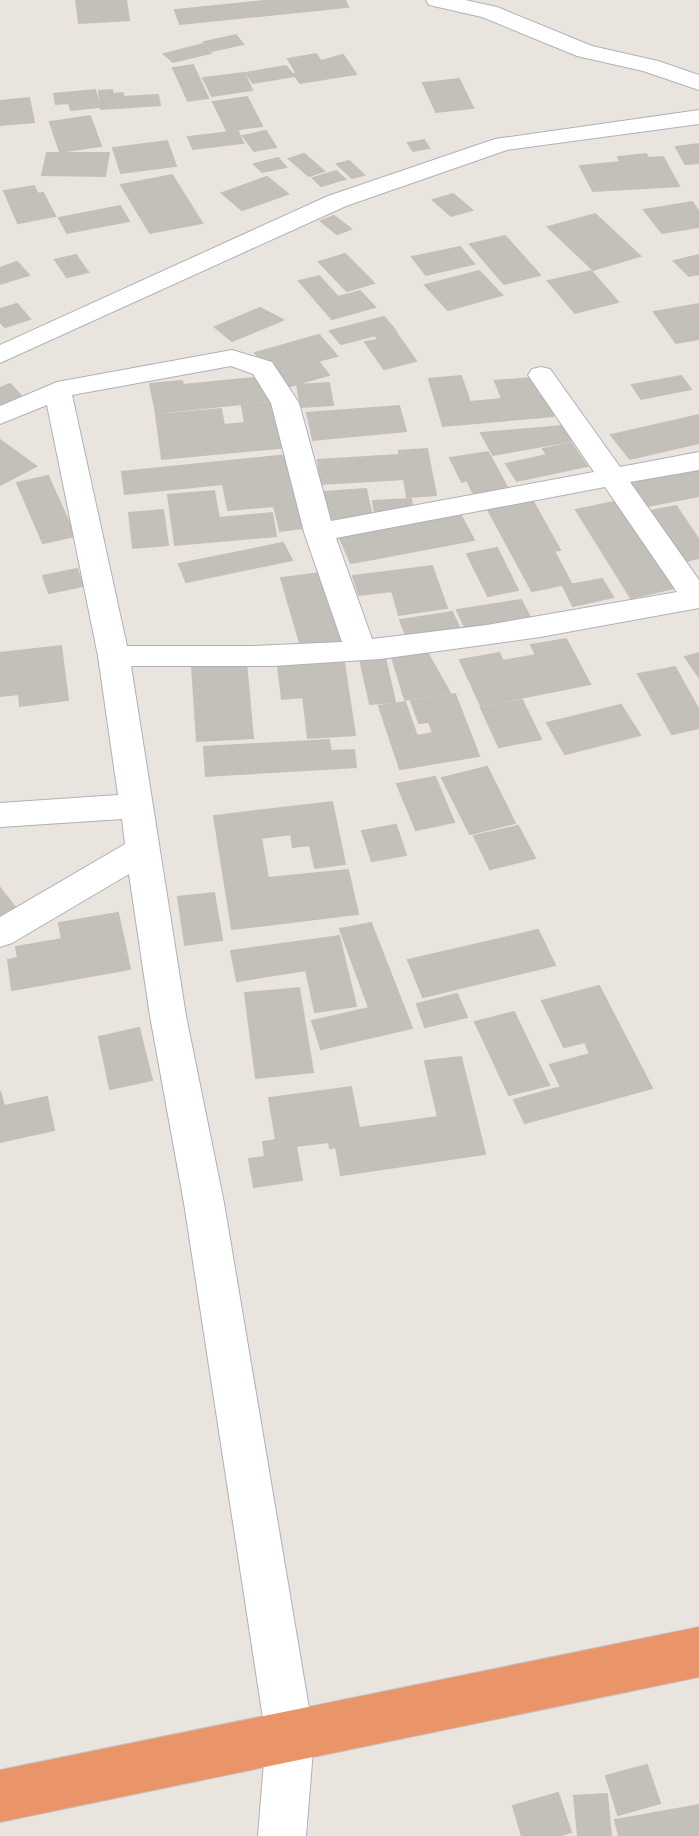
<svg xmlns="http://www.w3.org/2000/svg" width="699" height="1836" font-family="Jost,sans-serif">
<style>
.building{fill:#c3bfb9;stroke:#c5bfb8;stroke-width:2}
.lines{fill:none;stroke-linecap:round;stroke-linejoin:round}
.street-casing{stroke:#aeb1b9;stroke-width:2}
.highway-casing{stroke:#c3c3c3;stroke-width:2}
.street{fill:#fff;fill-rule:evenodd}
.highway{fill:#ea9569;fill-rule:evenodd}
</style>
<rect width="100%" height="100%" fill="#eae4de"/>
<g class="building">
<polygon points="76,0 126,0 129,20 79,23"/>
<polygon points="274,0 345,0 348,7 180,24 175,10"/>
<polygon points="236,35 243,44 212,51 204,42"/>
<polygon points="203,44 211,53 173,62 164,54"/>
<polygon points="316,54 321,61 343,55 356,74 300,83 294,74 297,74 288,59"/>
<polygon points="193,65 208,98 188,101 173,68"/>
<polygon points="286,66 294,76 253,83 246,73"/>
<polygon points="244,73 252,90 212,96 203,78"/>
<polygon points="459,79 473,108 436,112 423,83"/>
<polygon points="95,90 100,107 71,110 69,103 56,104 54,94"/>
<polygon points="112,90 113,94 123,93 123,97 158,95 160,105 101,109 99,91"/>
<polygon points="247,97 262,126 227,131 213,102"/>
<polygon points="29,98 34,122 0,125 0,101"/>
<polygon points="90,116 101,146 60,152 50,122"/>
<polygon points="238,131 243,143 193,149 188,137"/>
<polygon points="266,131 276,147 254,151 243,136"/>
<polygon points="424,140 429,148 413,151 408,143"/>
<polygon points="167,141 176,166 121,173 113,148"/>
<polygon points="699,144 699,163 685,164 676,147"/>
<polygon points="47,153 109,153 105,176 42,175"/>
<polygon points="304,154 324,171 309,176 289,159"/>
<polygon points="646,154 648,158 663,157 679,186 593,191 580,166 621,162 618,157"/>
<polygon points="278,158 286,167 262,172 254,164"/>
<polygon points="349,161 364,175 352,178 337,164"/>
<polygon points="336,171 345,179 321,186 313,178"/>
<polygon points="172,175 202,223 150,233 121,185"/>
<polygon points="267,177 288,194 242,210 222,193"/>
<polygon points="34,186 38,194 43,193 55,216 18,223 4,191"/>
<polygon points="453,194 472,210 451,216 433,200"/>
<polygon points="692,202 699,212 699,227 662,233 644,210"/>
<polygon points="120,206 129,221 67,233 59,218"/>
<polygon points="595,214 640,256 593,270 548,227"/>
<polygon points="334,216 351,229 337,234 321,221"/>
<polygon points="505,236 540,275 504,284 470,244"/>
<polygon points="460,247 474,264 426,275 412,257"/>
<polygon points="345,254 374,283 347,291 319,262"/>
<polygon points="76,255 88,272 67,277 55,260"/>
<polygon points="699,255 699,274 689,276 674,261"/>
<polygon points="17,262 29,275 0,284 0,268"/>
<polygon points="479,271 502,295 448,310 425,285"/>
<polygon points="591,271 618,302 575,313 548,281"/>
<polygon points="319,276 338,297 360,291 375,307 332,319 299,281"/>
<polygon points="17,304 30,319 5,327 0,322 0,309"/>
<polygon points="699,304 699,339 676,343 654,312"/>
<polygon points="260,308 283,320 232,341 215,327"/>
<polygon points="384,317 395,330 341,344 330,331"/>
<polygon points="395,331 416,361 384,369 365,342 378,340 375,335"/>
<polygon points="319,335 337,356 318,361 329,375 283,388 255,353"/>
<polygon points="461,376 470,402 502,399 495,381 532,378 539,396 545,395 553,416 443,426 429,379"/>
<polygon points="681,376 691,389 641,399 632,385"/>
<polygon points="264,377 270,401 156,413 150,384 182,381 183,385"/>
<polygon points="329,383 333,405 301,407 297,385"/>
<polygon points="10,384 26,401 0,410 0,388"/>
<polygon points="278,402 289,447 162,459 156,415 221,409 224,425 245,423 242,406"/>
<polygon points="399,406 406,431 313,440 307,413"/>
<polygon points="699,415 699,443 630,459 611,435"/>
<polygon points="562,426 571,441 493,455 481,433"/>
<polygon points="0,440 36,466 0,485"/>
<polygon points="571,443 587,466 517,481 506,464 547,455 543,449"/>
<polygon points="427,449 436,495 407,497 404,479 321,484 318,460 399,455 399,451"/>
<polygon points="488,452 507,487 473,493 467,480 462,482 450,458"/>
<polygon points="287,455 304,528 280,531 274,506 228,510 223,484 125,494 122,472"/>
<polygon points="699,464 699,496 643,507 625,479"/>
<polygon points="48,476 75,536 43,543 17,483"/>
<polygon points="366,489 372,516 329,520 324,492"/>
<polygon points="214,491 219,518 272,513 276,536 175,545 168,495"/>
<polygon points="531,498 560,550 554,551 571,583 532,591 486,506"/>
<polygon points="411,499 413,511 375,513 373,501"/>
<polygon points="618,501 674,588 631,598 576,510"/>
<polygon points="676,506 699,540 699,558 678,563 645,512"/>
<polygon points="163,510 168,545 133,548 129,513"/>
<polygon points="459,512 474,540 351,563 338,534"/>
<polygon points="283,543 292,560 186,582 179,564"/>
<polygon points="497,548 518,590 488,596 467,554"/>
<polygon points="432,566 447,608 399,615 392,591 359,595 353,576"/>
<polygon points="77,569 83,586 49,593 43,576"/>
<polygon points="320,573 343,644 302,650 281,578"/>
<polygon points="602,579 613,597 573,606 563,586"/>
<polygon points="521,600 531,619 466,630 457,610"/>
<polygon points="452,612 460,629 407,638 400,620"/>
<polygon points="566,639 590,684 481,706 460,660 499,653 503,661 536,655 531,645"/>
<polygon points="61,646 68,700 20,706 19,694 0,696 0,653"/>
<polygon points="424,647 450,693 405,700 390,651"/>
<polygon points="384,653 395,702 370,704 359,655"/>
<polygon points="699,653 699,677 685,657"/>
<polygon points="246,662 253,738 197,741 192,666"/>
<polygon points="344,663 355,735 308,738 303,697 282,699 278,667"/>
<polygon points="675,667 699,710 699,728 672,734 638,674"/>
<polygon points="455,694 479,756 400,769 379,706 405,702 417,736 433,733 429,722 419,723 411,701"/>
<polygon points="522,700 541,739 499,747 481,708"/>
<polygon points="621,705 640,735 565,754 547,723"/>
<polygon points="329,740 331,751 354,750 356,767 206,776 204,747"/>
<polygon points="487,767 515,823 470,834 442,778"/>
<polygon points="435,777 454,822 416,830 397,784"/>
<polygon points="332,802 345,864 315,868 310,845 293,847 291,834 261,838 268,878 348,870 358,914 232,929 214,816"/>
<polygon points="396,825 406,855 372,861 362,831"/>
<polygon points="518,826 535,858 490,869 474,836"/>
<polygon points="0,888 17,910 0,918"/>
<polygon points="214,893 222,940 185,945 178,897"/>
<polygon points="118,913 130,969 12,990 8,960 18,958 16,947 62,939 59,923"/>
<polygon points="371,923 412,1028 321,1049 312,1021 369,1008 340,929"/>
<polygon points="538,930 555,965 423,997 408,960"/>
<polygon points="339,936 356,1006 315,1012 306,970 237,981 231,951"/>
<polygon points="599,986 652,1088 525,1123 514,1100 561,1087 550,1065 590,1054 585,1042 564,1047 542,1001"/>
<polygon points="299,988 313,1072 256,1078 245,993"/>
<polygon points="457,994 467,1017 425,1027 417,1004"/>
<polygon points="514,1012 549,1085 509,1095 475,1022"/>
<polygon points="139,1028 152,1080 110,1089 99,1037"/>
<polygon points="461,1057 485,1154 341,1175 336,1147 330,1148 329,1142 296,1146 302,1180 254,1187 249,1159 265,1157 263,1142 276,1140 269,1098 351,1087 359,1128 438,1117 425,1061"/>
<polygon points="0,1091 4,1106 47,1097 54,1130 0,1142"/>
<polygon points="647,1765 660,1803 618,1815 606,1776"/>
<polygon points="558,1793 571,1832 558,1836 522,1836 513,1806"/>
<polygon points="607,1794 611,1836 578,1836 574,1796"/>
<polygon points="699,1805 699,1836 619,1836 615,1820"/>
</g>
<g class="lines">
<g class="street-casing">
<g id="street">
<polygon points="426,0 465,0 497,7 592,46 658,61 699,75 699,90 643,71 577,56 482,17 429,5"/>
<polygon points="699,110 699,124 507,150 346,206 0,363 0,345 328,196 495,139"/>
<path d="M232 350 272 362 299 403 331 521 594 472 528 375 532 369 541 367 550 369 620 467 699 452V470L630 482 699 580V608L540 637 380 659 273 666H131L186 1016 224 1203 314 1738 306 1836H258L266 1738 184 1203 150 1016 129 874 12 943 0 947V917L125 844 122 819 0 827V803L118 795 98 656 47 405 0 424V406L57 382ZM231 366 253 374 271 403 304 532 342 642 253 646H127L72 395ZM605 487 677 592 487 625 372 639 336 538Z"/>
</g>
</g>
<g class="highway-casing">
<polygon id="highway" points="699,1627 699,1677 0,1822 0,1770"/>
</g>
<use href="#street" class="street"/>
<use href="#highway" class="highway"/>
</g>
</svg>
